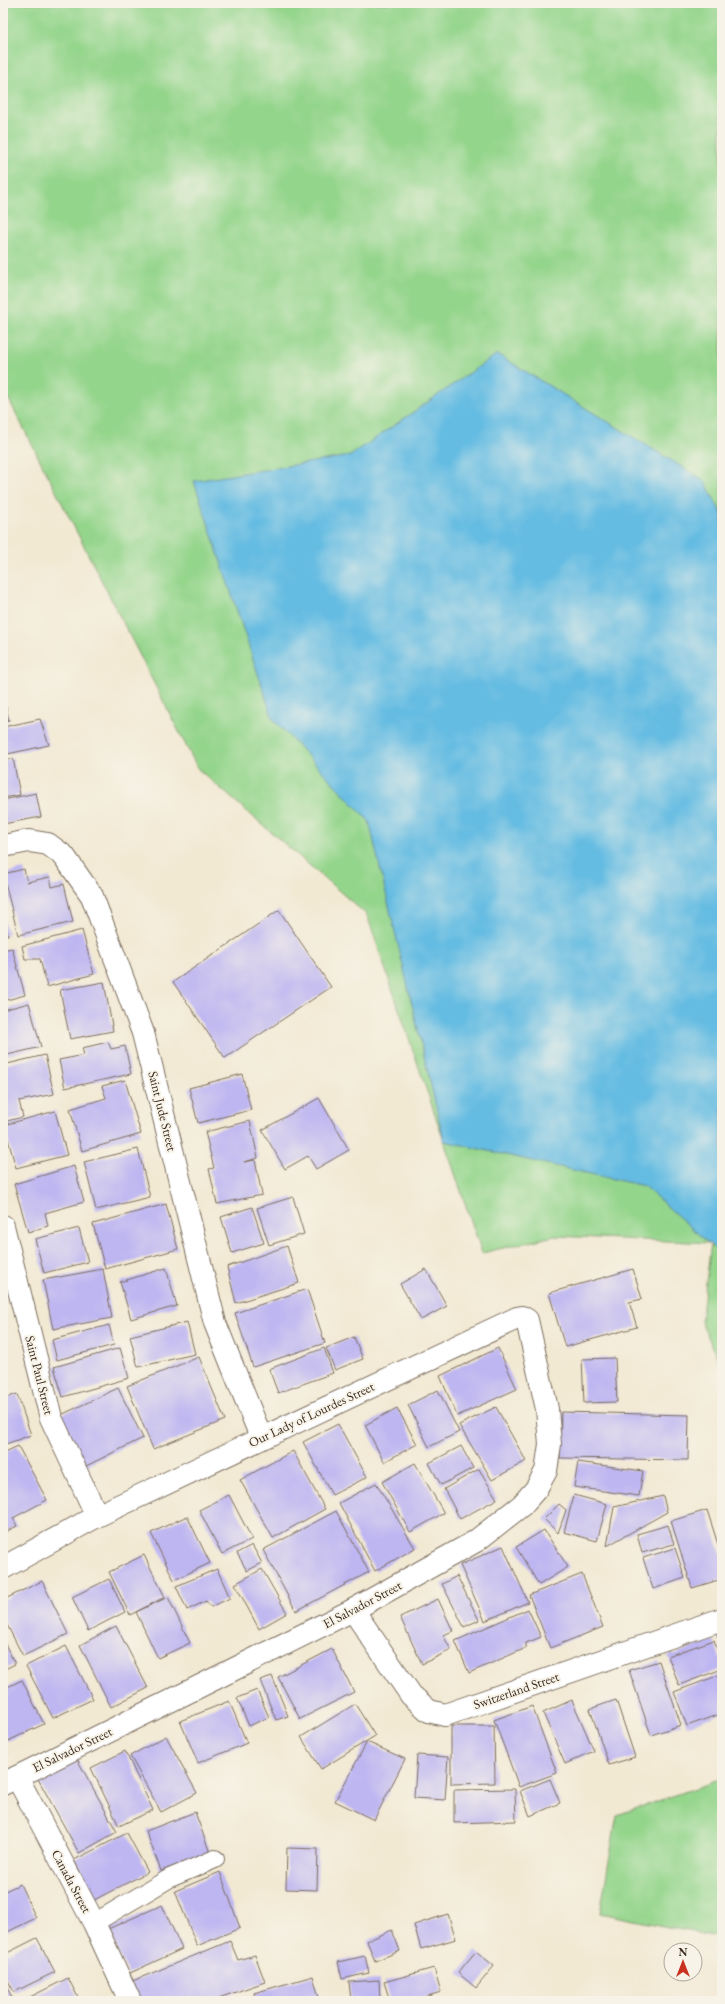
<svg xmlns="http://www.w3.org/2000/svg" width="725" height="2004" font-family="'EB Garamond',serif">
<style>
.green{fill:#94d58c;stroke:#688055}
.water{fill:#65bce2;stroke:#507380}
.building{fill:#beb6f1}
.lines{fill:none;stroke-linecap:round;stroke-linejoin:round}
.service-casing{stroke:#7b6d5d;stroke-width:20}
.minor-casing{stroke:#7b6d5d;stroke-width:24}
.service{stroke:#fff;stroke-width:18}
.minor{stroke:#fff;stroke-width:22}
.labels{text-anchor:middle;stroke-width:4;stroke-linejoin:round;paint-order:stroke}
.street-label{font-size:13px;fill:#3b2a1e;stroke:#f7f3e8}
</style>
<rect width="100%" height="100%" fill="#f7f3e8"/>
<filter id="ink" filterUnits="userSpaceOnUse"><feTurbulence type="fractalNoise" baseFrequency=".025" numOctaves="2"/><feDisplacementMap in="SourceGraphic" scale="8" xChannelSelector="R" yChannelSelector="G"/><feConvolveMatrix kernelMatrix="1 2 1 2 8 2 1 2 1" color-interpolation-filters="sRGB"/></filter>
<filter id="wash" filterUnits="userSpaceOnUse"><feTurbulence type="fractalNoise" baseFrequency=".012" numOctaves="4" result="noise"/><feDisplacementMap in="SourceGraphic" scale="16" xChannelSelector="R" yChannelSelector="G"/><feGaussianBlur stdDeviation="0.9" result="paint"/><feColorMatrix in="noise" values="0 0 0 0 0 0 0 0 0 0 0 0 0 0 0 0 0 1.4 0 .05"/><feComposite in="paint" operator="in"/></filter>
<g filter="url(#wash)">
<rect width="100%" height="100%" fill="#f2e9d3"/>
<g class="green">
<polygon points="3,3 721,3 722,1367 701,1322 711,1243 554,1236 482,1253 367,915 198,769 3,388"/>
<polygon points="722,1779 722,1938 600,1913 617,1815"/>
</g>
<polygon class="water" points="497,354 705,481 722,515 722,1255 644,1186 444,1141 369,821 273,719 194,481 350,456"/>
<g id="blocks">
<g class="building">
<polygon points="3,695 9,720 3,722"/>
<polygon points="40,719 49,745 3,755 3,727"/>
<polygon points="13,758 20,795 3,798 3,761"/>
<polygon points="36,793 41,817 3,824 3,800"/>
<polygon points="24,869 27,882 50,877 52,887 64,884 73,922 18,935 3,874"/>
<polygon points="279,910 331,987 225,1058 173,982"/>
<polygon points="3,917 8,935 3,936"/>
<polygon points="82,930 94,974 47,987 40,959 25,959 22,946"/>
<polygon points="12,948 25,995 3,1001 3,950"/>
<polygon points="104,982 113,1031 70,1039 60,990"/>
<polygon points="29,1003 41,1047 3,1056 3,1010"/>
<polygon points="108,1042 111,1049 125,1046 131,1074 65,1088 59,1060 84,1055 82,1048"/>
<polygon points="45,1055 54,1094 19,1101 23,1117 3,1122 3,1065"/>
<polygon points="242,1074 251,1110 198,1123 189,1088"/>
<polygon points="125,1080 141,1134 82,1151 70,1109 106,1098 102,1086"/>
<polygon points="319,1098 349,1150 316,1169 308,1156 285,1169 262,1130"/>
<polygon points="55,1111 67,1155 16,1168 4,1125"/>
<polygon points="250,1121 258,1158 244,1162 255,1160 262,1195 217,1204 209,1169 214,1168 205,1132"/>
<polygon points="138,1149 150,1197 96,1210 84,1162"/>
<polygon points="74,1166 84,1202 45,1213 48,1226 28,1232 14,1184"/>
<polygon points="293,1197 304,1234 269,1245 257,1208"/>
<polygon points="166,1204 178,1249 105,1269 93,1224"/>
<polygon points="252,1207 264,1243 232,1253 221,1217"/>
<polygon points="79,1228 88,1262 44,1273 35,1239"/>
<polygon points="287,1246 299,1283 236,1303 227,1267"/>
<polygon points="166,1268 177,1306 131,1319 120,1282"/>
<polygon points="103,1269 112,1318 53,1329 43,1280"/>
<polygon points="426,1269 447,1306 421,1320 400,1284"/>
<polygon points="633,1269 642,1299 629,1302 637,1327 565,1347 549,1293"/>
<polygon points="307,1289 325,1343 253,1367 235,1313"/>
<polygon points="187,1322 195,1354 138,1367 130,1336"/>
<polygon points="109,1325 114,1345 57,1360 52,1340"/>
<polygon points="354,1337 363,1359 335,1370 326,1348"/>
<polygon points="120,1348 129,1378 63,1397 54,1367"/>
<polygon points="324,1348 333,1373 278,1393 269,1369"/>
<polygon points="498,1348 517,1389 457,1416 440,1376"/>
<polygon points="199,1357 225,1420 153,1449 127,1386"/>
<polygon points="615,1358 617,1402 584,1403 582,1359"/>
<polygon points="118,1388 143,1438 86,1466 61,1415"/>
<polygon points="438,1390 459,1432 429,1447 408,1405"/>
<polygon points="17,1394 31,1435 3,1445 3,1399"/>
<polygon points="496,1407 526,1461 492,1480 459,1425"/>
<polygon points="397,1408 417,1444 384,1462 365,1425"/>
<polygon points="561,1412 689,1415 688,1460 560,1458"/>
<polygon points="338,1424 367,1477 332,1495 303,1442"/>
<polygon points="18,1446 47,1500 13,1518 17,1526 3,1533 3,1453"/>
<polygon points="461,1446 473,1468 441,1485 429,1463"/>
<polygon points="293,1451 325,1509 273,1538 240,1480"/>
<polygon points="578,1462 643,1471 639,1496 574,1487"/>
<polygon points="415,1463 444,1513 410,1532 382,1482"/>
<polygon points="479,1469 497,1499 460,1519 444,1489"/>
<polygon points="376,1483 415,1548 375,1571 339,1503"/>
<polygon points="229,1495 252,1539 222,1554 199,1510"/>
<polygon points="574,1495 607,1504 597,1541 564,1532"/>
<polygon points="663,1496 667,1512 607,1546 614,1507"/>
<polygon points="559,1504 566,1510 558,1533 544,1519"/>
<polygon points="707,1510 722,1557 722,1579 692,1588 671,1521"/>
<polygon points="336,1511 369,1572 296,1611 263,1550"/>
<polygon points="187,1516 210,1563 174,1580 151,1533"/>
<polygon points="668,1525 674,1544 642,1553 637,1534"/>
<polygon points="544,1530 568,1567 539,1585 516,1547"/>
<polygon points="252,1545 262,1563 247,1571 237,1553"/>
<polygon points="503,1546 528,1602 485,1621 460,1565"/>
<polygon points="675,1548 685,1578 653,1589 643,1558"/>
<polygon points="144,1555 165,1597 130,1615 109,1572"/>
<polygon points="217,1569 230,1598 211,1607 206,1601 187,1610 176,1586"/>
<polygon points="262,1569 287,1613 259,1629 235,1584"/>
<polygon points="582,1574 603,1627 550,1648 529,1595"/>
<polygon points="457,1576 479,1620 464,1627 442,1584"/>
<polygon points="109,1579 125,1612 88,1631 72,1597"/>
<polygon points="42,1581 68,1634 23,1656 3,1617 3,1600"/>
<polygon points="168,1597 190,1643 158,1658 136,1612"/>
<polygon points="438,1599 453,1631 443,1635 451,1650 422,1664 400,1617"/>
<polygon points="528,1609 541,1637 526,1643 526,1648 469,1673 455,1641"/>
<polygon points="116,1626 148,1688 111,1707 80,1645"/>
<polygon points="722,1632 722,1648 717,1634"/>
<polygon points="3,1640 15,1664 3,1670"/>
<polygon points="714,1640 722,1663 722,1669 679,1685 668,1656"/>
<polygon points="66,1646 93,1699 53,1718 26,1666"/>
<polygon points="332,1649 354,1692 300,1719 278,1677"/>
<polygon points="659,1661 681,1725 651,1735 629,1670"/>
<polygon points="722,1674 722,1713 687,1726 674,1692"/>
<polygon points="272,1676 288,1716 276,1720 260,1680"/>
<polygon points="22,1680 44,1724 8,1741 3,1731 3,1689"/>
<polygon points="257,1690 269,1717 249,1726 237,1698"/>
<polygon points="572,1700 594,1751 565,1764 543,1713"/>
<polygon points="616,1700 635,1757 609,1765 590,1709"/>
<polygon points="229,1701 247,1743 198,1763 180,1721"/>
<polygon points="355,1704 375,1736 321,1769 301,1737"/>
<polygon points="532,1706 557,1773 519,1787 494,1720"/>
<polygon points="451,1726 494,1726 495,1783 451,1784"/>
<polygon points="166,1736 197,1793 161,1812 130,1756"/>
<polygon points="367,1742 405,1759 374,1820 335,1801"/>
<polygon points="3,1743 8,1754 3,1757"/>
<polygon points="125,1751 153,1810 119,1826 91,1768"/>
<polygon points="417,1755 448,1757 445,1800 414,1798"/>
<polygon points="76,1757 117,1832 79,1853 37,1777"/>
<polygon points="550,1779 560,1803 530,1816 520,1791"/>
<polygon points="515,1789 516,1821 454,1823 454,1790"/>
<polygon points="195,1812 210,1853 161,1871 146,1831"/>
<polygon points="127,1833 148,1872 94,1900 74,1860"/>
<polygon points="287,1848 318,1849 317,1890 286,1889"/>
<polygon points="220,1872 240,1928 197,1946 175,1891"/>
<polygon points="20,1884 36,1918 3,1934 3,1892"/>
<polygon points="162,1905 182,1949 128,1974 108,1929"/>
<polygon points="448,1914 456,1939 421,1949 414,1925"/>
<polygon points="392,1930 400,1951 375,1961 367,1941"/>
<polygon points="37,1938 55,1972 14,1992 3,1971 3,1955"/>
<polygon points="230,1941 238,1960 255,1955 265,1982 210,2001 138,2001 130,1982"/>
<polygon points="476,1951 494,1966 476,1988 458,1973"/>
<polygon points="365,1956 369,1973 342,1979 338,1962"/>
<polygon points="434,1968 441,1992 411,2001 390,2001 384,1982"/>
<polygon points="313,1976 320,2001 256,2001 254,1993"/>
<polygon points="68,1978 80,2001 22,2001"/>
<polygon points="3,1980 14,2001 3,2001"/>
<polygon points="379,1980 380,2001 351,2001 349,1982"/>
</g>
</g>
</g>
<g filter="url(#ink)">
<use href="#blocks" fill-opacity="0" stroke="#7b6d5d" stroke-width="1"/>
<g class="lines">
<g class="service-casing">
<polyline id="service" points="94,1923 170,1878 215,1859"/>
</g>
<g class="minor-casing">
<g id="minor">
<polyline points="3,846 29,841 48,844 64,856 92,896 143,1033 215,1323 261,1437"/>
<polyline points="3,1226 51,1418 97,1516"/>
<polyline points="3,1568 97,1516 517,1318 522,1317 527,1320 547,1409 550,1444 546,1471 536,1489 522,1505 476,1541 353,1610 17,1777"/>
<polyline points="353,1610 411,1695 429,1711 445,1715 722,1619"/>
<polyline points="3,1784 17,1777 94,1923 130,2001"/>
</g>
</g>
<use href="#service" class="service"/>
<use href="#minor" class="minor"/>
</g>
</g>
<g class="labels">
<g class="street-label">
<text transform="translate(163 1111) rotate(76)" y="5">Saint Jude Street</text>
<text transform="translate(40 1375) rotate(76)" y="5">Saint Paul Street</text>
<text transform="translate(311 1414) rotate(-25)" y="5">Our Lady of Lourdes Street</text>
<text transform="translate(362 1604) rotate(-28)" y="5">El Salvador Street</text>
<text transform="translate(516 1690) rotate(-19)" y="5">Switzerland Street</text>
<text transform="translate(72 1749) rotate(-26)" y="5">El Salvador Street</text>
<text transform="translate(72 1881) rotate(62)" y="5">Canada Street</text>
</g>
</g>
<rect width="725" height="2004" fill="none" stroke="#f7f3e8" stroke-width="16"/>
<g transform="translate(683 1962)"><circle r="19" fill="#f7f3e8" stroke="#aca397"/>
<path d="M0-3L7 15L0 10L-7 15Z" fill="#c8321e"/>
<text y="-6" font-size="11" font-weight="bold" text-anchor="middle" fill="#3b2a1e">N</text>
</g>
</svg>
